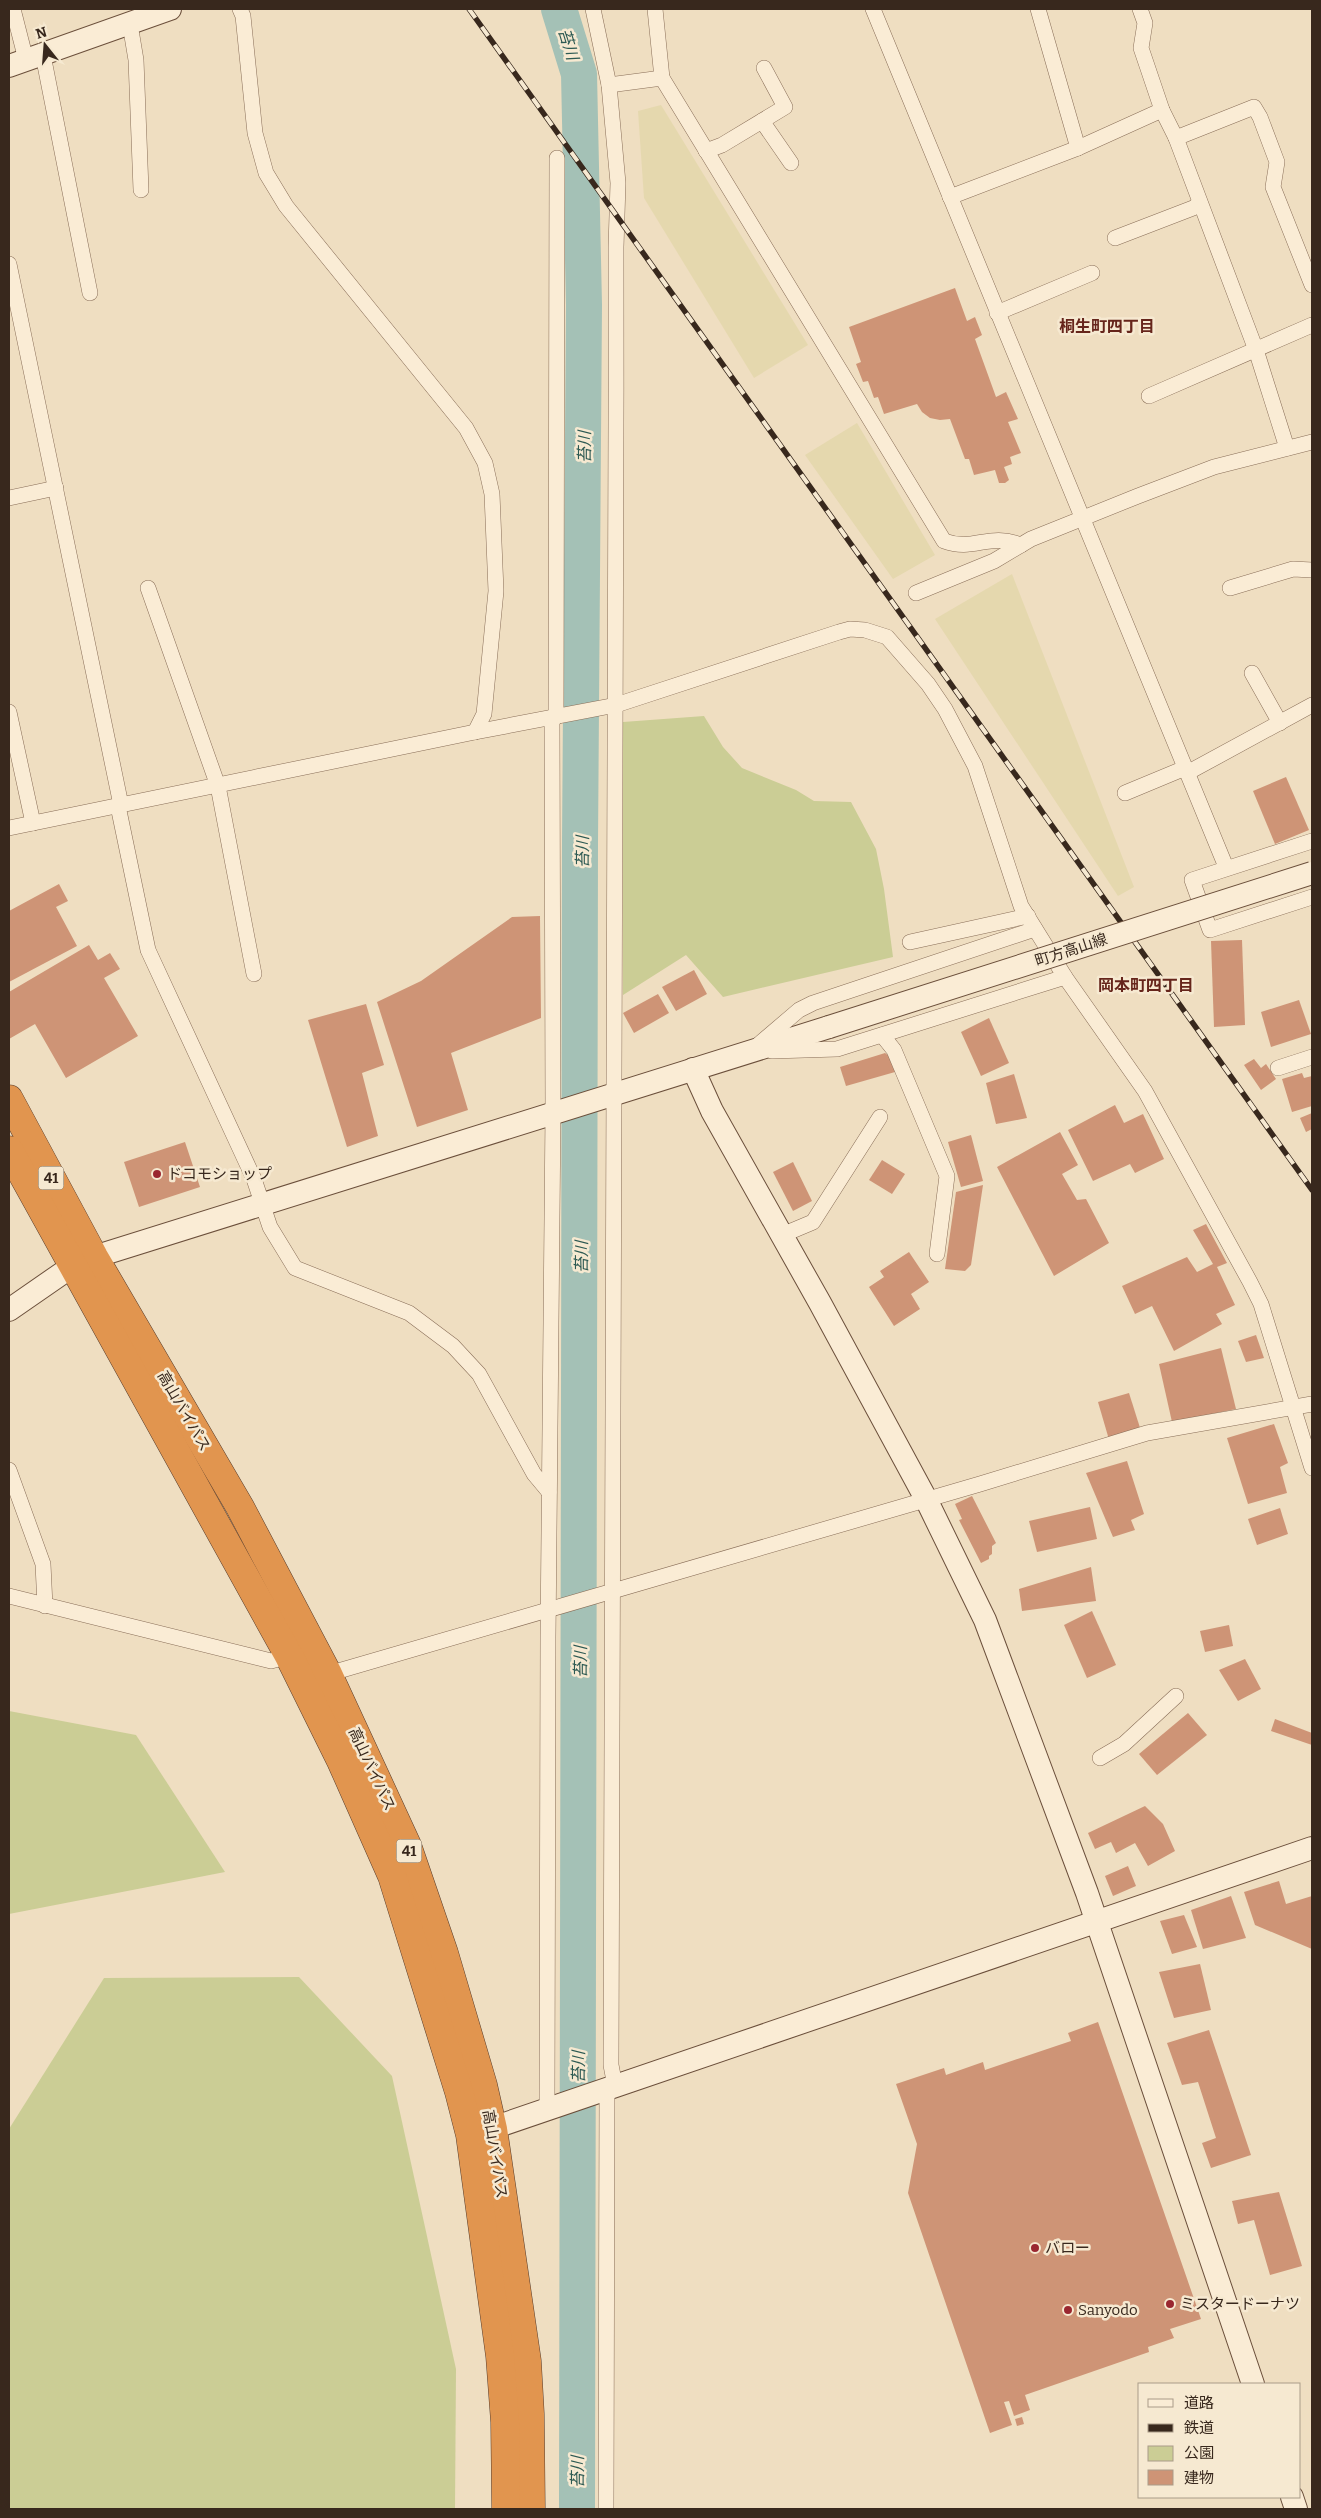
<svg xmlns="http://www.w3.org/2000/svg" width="1321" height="2518" font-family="Bitter,'Noto Sans JP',serif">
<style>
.farmland{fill:#e5d8ae}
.green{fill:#cbcd95}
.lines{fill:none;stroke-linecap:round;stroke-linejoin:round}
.river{stroke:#a4c1b6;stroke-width:36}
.building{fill:#ce9476}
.street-casing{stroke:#896e58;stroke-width:16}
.secondary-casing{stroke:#6b4f3b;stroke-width:24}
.highway-casing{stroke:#573d2d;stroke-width:29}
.street{stroke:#faecd5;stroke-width:15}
.secondary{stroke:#faecd5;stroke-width:22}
.highway{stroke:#e1954f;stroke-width:28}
.rail-casing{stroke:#38281d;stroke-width:5.5}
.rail{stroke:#f6e9d1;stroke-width:4;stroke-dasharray:11;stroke-linecap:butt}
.secondary-bridge-casing{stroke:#6b4f3b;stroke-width:24;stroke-linecap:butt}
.secondary-bridge{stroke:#faecd5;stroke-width:22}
.poi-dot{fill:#9a2730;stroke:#f6e9d1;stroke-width:2}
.labels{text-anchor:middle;stroke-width:5;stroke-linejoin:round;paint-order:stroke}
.shield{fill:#f6e9d1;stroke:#716253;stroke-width:1}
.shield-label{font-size:14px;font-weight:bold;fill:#38281d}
.street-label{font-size:15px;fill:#38281d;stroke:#f6e9d1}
.poi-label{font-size:15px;fill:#38281d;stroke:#f6e9d1;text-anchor:start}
.water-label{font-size:16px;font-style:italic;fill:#2c5952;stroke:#f6e9d1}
.neighbourhood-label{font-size:16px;font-weight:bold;fill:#66251b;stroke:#f6e9d1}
</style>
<rect width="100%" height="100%" fill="#efdec1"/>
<g class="farmland">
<polygon points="661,105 808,345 754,378 644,198 638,111"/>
<polygon points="857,423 935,555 893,579 805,455"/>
<polygon points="1012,574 1134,887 1118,896 935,619"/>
</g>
<g class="green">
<polygon points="704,716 723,747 742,768 796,790 814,801 851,802 876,849 884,889 893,957 723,997 686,955 623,995 623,722"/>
<polygon points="9,1711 136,1735 225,1872 9,1914"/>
<polygon points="299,1977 392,2076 456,2369 455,2509 9,2509 9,2129 104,1978"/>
</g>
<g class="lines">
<polyline class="river" points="559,9 579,74 584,305 580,843 577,2509"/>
</g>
<g class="building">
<polygon points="955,288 967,321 975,317 982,335 975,339 996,397 1006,392 1018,419 1008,422 1021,453 1010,457 1012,464 1004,467 1009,480 1005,483 999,483 995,470 974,475 969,459 965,459 950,419 940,420 930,418 922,412 917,404 884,414 878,397 874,398 868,381 863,382 856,364 861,362 849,327"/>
<polygon points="1286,777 1309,830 1275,844 1253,791"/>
<polygon points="59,884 68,901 56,907 77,946 9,982 9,911"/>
<polygon points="540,916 541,1018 451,1053 468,1110 417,1127 377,1002 421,981 512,917"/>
<polygon points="1242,940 1245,1025 1214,1027 1211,941"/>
<polygon points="89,945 98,960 110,953 120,969 104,978 138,1036 66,1078 35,1024 9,1039 9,992"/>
<polygon points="694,970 707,994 676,1011 662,987"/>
<polygon points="658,994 669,1013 634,1033 623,1013"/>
<polygon points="1299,1000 1311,1034 1271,1047 1261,1012"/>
<polygon points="366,1004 384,1065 362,1073 378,1136 347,1147 308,1020"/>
<polygon points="989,1018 1009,1063 981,1076 961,1032"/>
<polygon points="885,1053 889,1056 895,1072 846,1086 840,1067"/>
<polygon points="1254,1059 1261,1068 1266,1064 1276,1079 1261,1090 1244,1065"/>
<polygon points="1302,1073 1304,1078 1312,1076 1312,1106 1292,1112 1282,1079"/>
<polygon points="1014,1074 1027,1118 996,1124 986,1083"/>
<polygon points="1115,1105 1124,1123 1143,1114 1164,1159 1135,1173 1130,1164 1093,1181 1068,1130"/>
<polygon points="1312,1113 1312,1129 1306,1132 1300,1118"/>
<polygon points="1060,1132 1078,1165 1062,1174 1077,1200 1086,1199 1109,1243 1054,1276 997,1167"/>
<polygon points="971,1135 983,1181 961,1187 948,1142"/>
<polygon points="185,1142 200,1187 139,1207 124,1162"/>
<polygon points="882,1160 905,1174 892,1194 869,1180"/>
<polygon points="793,1162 812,1201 793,1211 773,1172"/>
<polygon points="983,1185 971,1265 965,1271 945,1269 956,1192"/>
<polygon points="1206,1224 1227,1263 1217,1267 1235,1305 1216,1314 1222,1324 1174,1351 1152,1306 1135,1314 1122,1286 1187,1257 1197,1272 1213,1264 1193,1230"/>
<polygon points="909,1252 929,1282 911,1294 920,1309 894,1326 869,1287 884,1277 880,1271"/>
<polygon points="1256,1335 1264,1358 1246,1362 1238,1341"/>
<polygon points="1221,1348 1236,1409 1172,1422 1159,1364"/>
<polygon points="1129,1393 1141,1431 1110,1443 1098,1402"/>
<polygon points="1274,1424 1288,1463 1280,1467 1287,1493 1248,1504 1227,1438"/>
<polygon points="1127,1461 1144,1514 1131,1520 1135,1530 1113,1537 1086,1473"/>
<polygon points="972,1496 996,1543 992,1546 992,1554 989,1556 989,1559 981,1563 959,1520 962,1519 955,1504"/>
<polygon points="1090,1507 1097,1539 1037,1552 1029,1521"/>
<polygon points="1280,1508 1288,1534 1257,1545 1248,1519"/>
<polygon points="1091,1567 1096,1601 1022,1611 1019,1589"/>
<polygon points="1092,1611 1116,1665 1087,1678 1064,1625"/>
<polygon points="1229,1625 1233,1646 1205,1652 1200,1631"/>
<polygon points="1245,1659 1261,1689 1238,1701 1219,1670"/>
<polygon points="1188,1713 1207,1735 1157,1775 1139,1754"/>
<polygon points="1275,1719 1312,1733 1312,1745 1271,1731"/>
<polygon points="1145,1806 1163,1824 1175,1851 1148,1866 1135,1843 1116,1853 1111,1842 1095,1849 1088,1833"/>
<polygon points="1128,1866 1136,1886 1113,1896 1105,1876"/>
<polygon points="1279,1881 1286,1904 1312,1896 1312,1949 1255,1925 1244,1892"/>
<polygon points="1231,1896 1246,1938 1203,1949 1191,1910"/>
<polygon points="1184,1915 1197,1947 1172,1954 1160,1921"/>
<polygon points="1200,1964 1211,2010 1174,2018 1159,1972"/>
<polygon points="1098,2022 1201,2319 1170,2329 1174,2338 1148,2347 1149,2352 1025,2395 1030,2410 1014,2416 1009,2401 1004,2402 1012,2425 990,2433 908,2193 917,2144 896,2084 944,2068 946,2075 983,2062 985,2070 1071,2041 1068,2033"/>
<polygon points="1209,2030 1251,2155 1211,2168 1202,2143 1216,2138 1198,2082 1182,2085 1167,2043"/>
<polygon points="1279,2192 1302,2266 1270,2275 1254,2220 1238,2224 1232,2201"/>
<polygon points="1022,2417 1024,2424 1017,2426 1015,2419"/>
</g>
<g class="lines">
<g class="street-casing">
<g id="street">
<polyline points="13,9 26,60"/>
<polyline points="240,9 243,16 255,133 266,173 286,206 466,428 485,463 492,494 496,591 484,714 475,732"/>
<path d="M593 9 609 85 618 183 616 247C617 853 611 1459 611 2065L615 2086"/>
<polyline points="655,9 662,78"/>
<polyline points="873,9 1226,867"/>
<polyline points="1038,9 1078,148"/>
<polyline points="1140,9 1145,23 1141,48 1162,110 1176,138 1256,350 1287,448"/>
<polyline points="130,24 136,60 141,190"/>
<polyline points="43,55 90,293"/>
<path d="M609 85 662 78 944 541C975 552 988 532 1021 545"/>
<polyline points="762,121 791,163"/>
<polyline points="1176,138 1254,107 1260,117 1277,162 1273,187 1312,285"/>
<polyline points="706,151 722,145 785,107 764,68"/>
<polyline points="950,197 1078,148 1162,110"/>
<polyline points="1115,238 1193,208 1200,203"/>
<polyline points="9,264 121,805"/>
<polyline points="997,313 1092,273"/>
<polyline points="1149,396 1312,325"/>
<polyline points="9,498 56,488"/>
<polyline points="148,588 218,786 254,974"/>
<polyline points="1230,588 1293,569 1312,570"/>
<polyline points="916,593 994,561 1031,539 1138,496 1214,467 1312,442"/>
<polyline points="1252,673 1280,723"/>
<polyline points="9,712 33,823"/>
<polyline points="556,717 557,158"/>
<polyline points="1187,773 1312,705"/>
<polyline points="1125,793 1185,768"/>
<polyline points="118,806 148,950 254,1179 270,1227 295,1268 409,1313 453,1346 479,1374 534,1474 549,1492"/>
<polyline points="9,828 475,732 616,705 839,632 850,629 865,630 887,637 928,684 945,709 975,766 1021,906 1065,977 1145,1091 1250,1282 1261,1304 1312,1468"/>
<polyline points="1312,841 1192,880 1210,930 1312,897"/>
<polyline points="910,942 1028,916"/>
<polyline points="882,1035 894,1050 947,1176 937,1254"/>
<polyline points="758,1045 799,1010 813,1003 1035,929"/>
<polyline points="772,1051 837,1049 1065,977"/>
<polyline points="1278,1068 1312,1057"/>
<polyline points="782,1235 813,1222 880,1117"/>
<polyline points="9,1470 43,1564 45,1606"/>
<polyline points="9,1596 271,1661 289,1656"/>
<polyline points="328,1674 980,1484 1147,1433 1312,1404"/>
<polyline points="1100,1758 1124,1744 1176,1696"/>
<polyline points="547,2110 548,1638 553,1113 552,718"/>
<polyline points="606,2509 607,2090"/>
</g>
</g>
<g class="secondary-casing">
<g id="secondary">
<polyline points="9,66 170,9"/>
<polyline points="693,1069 712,1111 820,1303 926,1499 985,1620 1087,1893 1253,2384"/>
<polyline points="9,1310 74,1265 94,1257 829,1027"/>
<polyline points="478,2133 1312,1848"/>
<polyline points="1292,2497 1296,2509"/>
</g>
</g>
<g class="highway-casing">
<g id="highway">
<polyline points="9,1099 94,1257 240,1507 328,1674 407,1845 444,1953 483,2085 493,2129 527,2361 530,2414 531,2509"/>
<polyline points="9,1150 289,1656 341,1761 392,1876 459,2092 470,2135 500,2356 505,2422 506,2509"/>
</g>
</g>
<use href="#street" class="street"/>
<use href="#secondary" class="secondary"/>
<use href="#highway" class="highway"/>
<g class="rail-casing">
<polyline id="rail" points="469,9 1312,1190"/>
</g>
<use href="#rail" class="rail"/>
<g class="secondary-bridge-casing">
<polyline id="secondary-bridge" points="829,1027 1312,873"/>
</g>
<use href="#secondary-bridge" class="secondary-bridge"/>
</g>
<g class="poi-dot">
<circle cx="157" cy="1174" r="5"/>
<circle cx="1035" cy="2248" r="5"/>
<circle cx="1170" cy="2304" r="5"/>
<circle cx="1068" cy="2310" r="5"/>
</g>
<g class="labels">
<g class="shield">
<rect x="38.5" y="1166.5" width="25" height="23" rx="4"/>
<rect x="396.5" y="1839.5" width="25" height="23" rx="4"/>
</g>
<g class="shield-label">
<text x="51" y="1183">41</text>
<text x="409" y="1856">41</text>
</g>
<g class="street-label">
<text transform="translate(1071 950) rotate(-18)" y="5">町方高山線</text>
<text transform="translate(184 1411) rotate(60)" y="5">高山バイパス</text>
<text transform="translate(372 1769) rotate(65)" y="5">高山バイパス</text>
<text transform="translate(495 2154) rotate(81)" y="5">高山バイパス</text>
</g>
<g class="poi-label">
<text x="167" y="1179">ドコモショップ</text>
<text x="1045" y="2253">バロー</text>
<text x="1180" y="2309">ミスタードーナツ</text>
<text x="1078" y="2315">Sanyodo</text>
</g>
<g class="water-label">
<text transform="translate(569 44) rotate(73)" y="6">苔川</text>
<text transform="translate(584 447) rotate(-90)" y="6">苔川</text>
<text transform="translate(582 852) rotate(-90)" y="6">苔川</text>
<text transform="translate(581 1257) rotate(-90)" y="6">苔川</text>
<text transform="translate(580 1662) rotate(-90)" y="6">苔川</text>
<text transform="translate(578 2067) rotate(-90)" y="6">苔川</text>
<text transform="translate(577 2472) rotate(-90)" y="6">苔川</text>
</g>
<g class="neighbourhood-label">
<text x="1107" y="332">桐生町四丁目</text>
<text x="1146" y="991">岡本町四丁目</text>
</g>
</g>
<rect width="1321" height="2518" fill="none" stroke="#38281d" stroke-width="20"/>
<rect x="1138" y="2383" width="162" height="115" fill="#f6e9d1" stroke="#aa9c89"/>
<rect x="1148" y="2399" width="25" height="8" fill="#faecd5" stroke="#aa9c89"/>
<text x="1184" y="2408" font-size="15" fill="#38281d">道路</text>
<rect x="1148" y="2424" width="25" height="8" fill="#38281d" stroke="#aa9c89"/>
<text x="1184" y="2433" font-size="15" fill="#38281d">鉄道</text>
<rect x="1148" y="2446" width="25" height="15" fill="#cbcd95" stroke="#aa9c89"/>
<text x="1184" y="2458" font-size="15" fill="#38281d">公園</text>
<rect x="1148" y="2470" width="25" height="15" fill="#ce9476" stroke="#aa9c89"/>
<text x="1184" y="2483" font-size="15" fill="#38281d">建物</text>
<g transform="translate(45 45) rotate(343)" stroke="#f6e9d1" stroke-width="4" paint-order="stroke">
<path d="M0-4L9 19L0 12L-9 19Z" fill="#38281d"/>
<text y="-8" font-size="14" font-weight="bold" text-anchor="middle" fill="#38281d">N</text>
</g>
</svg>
